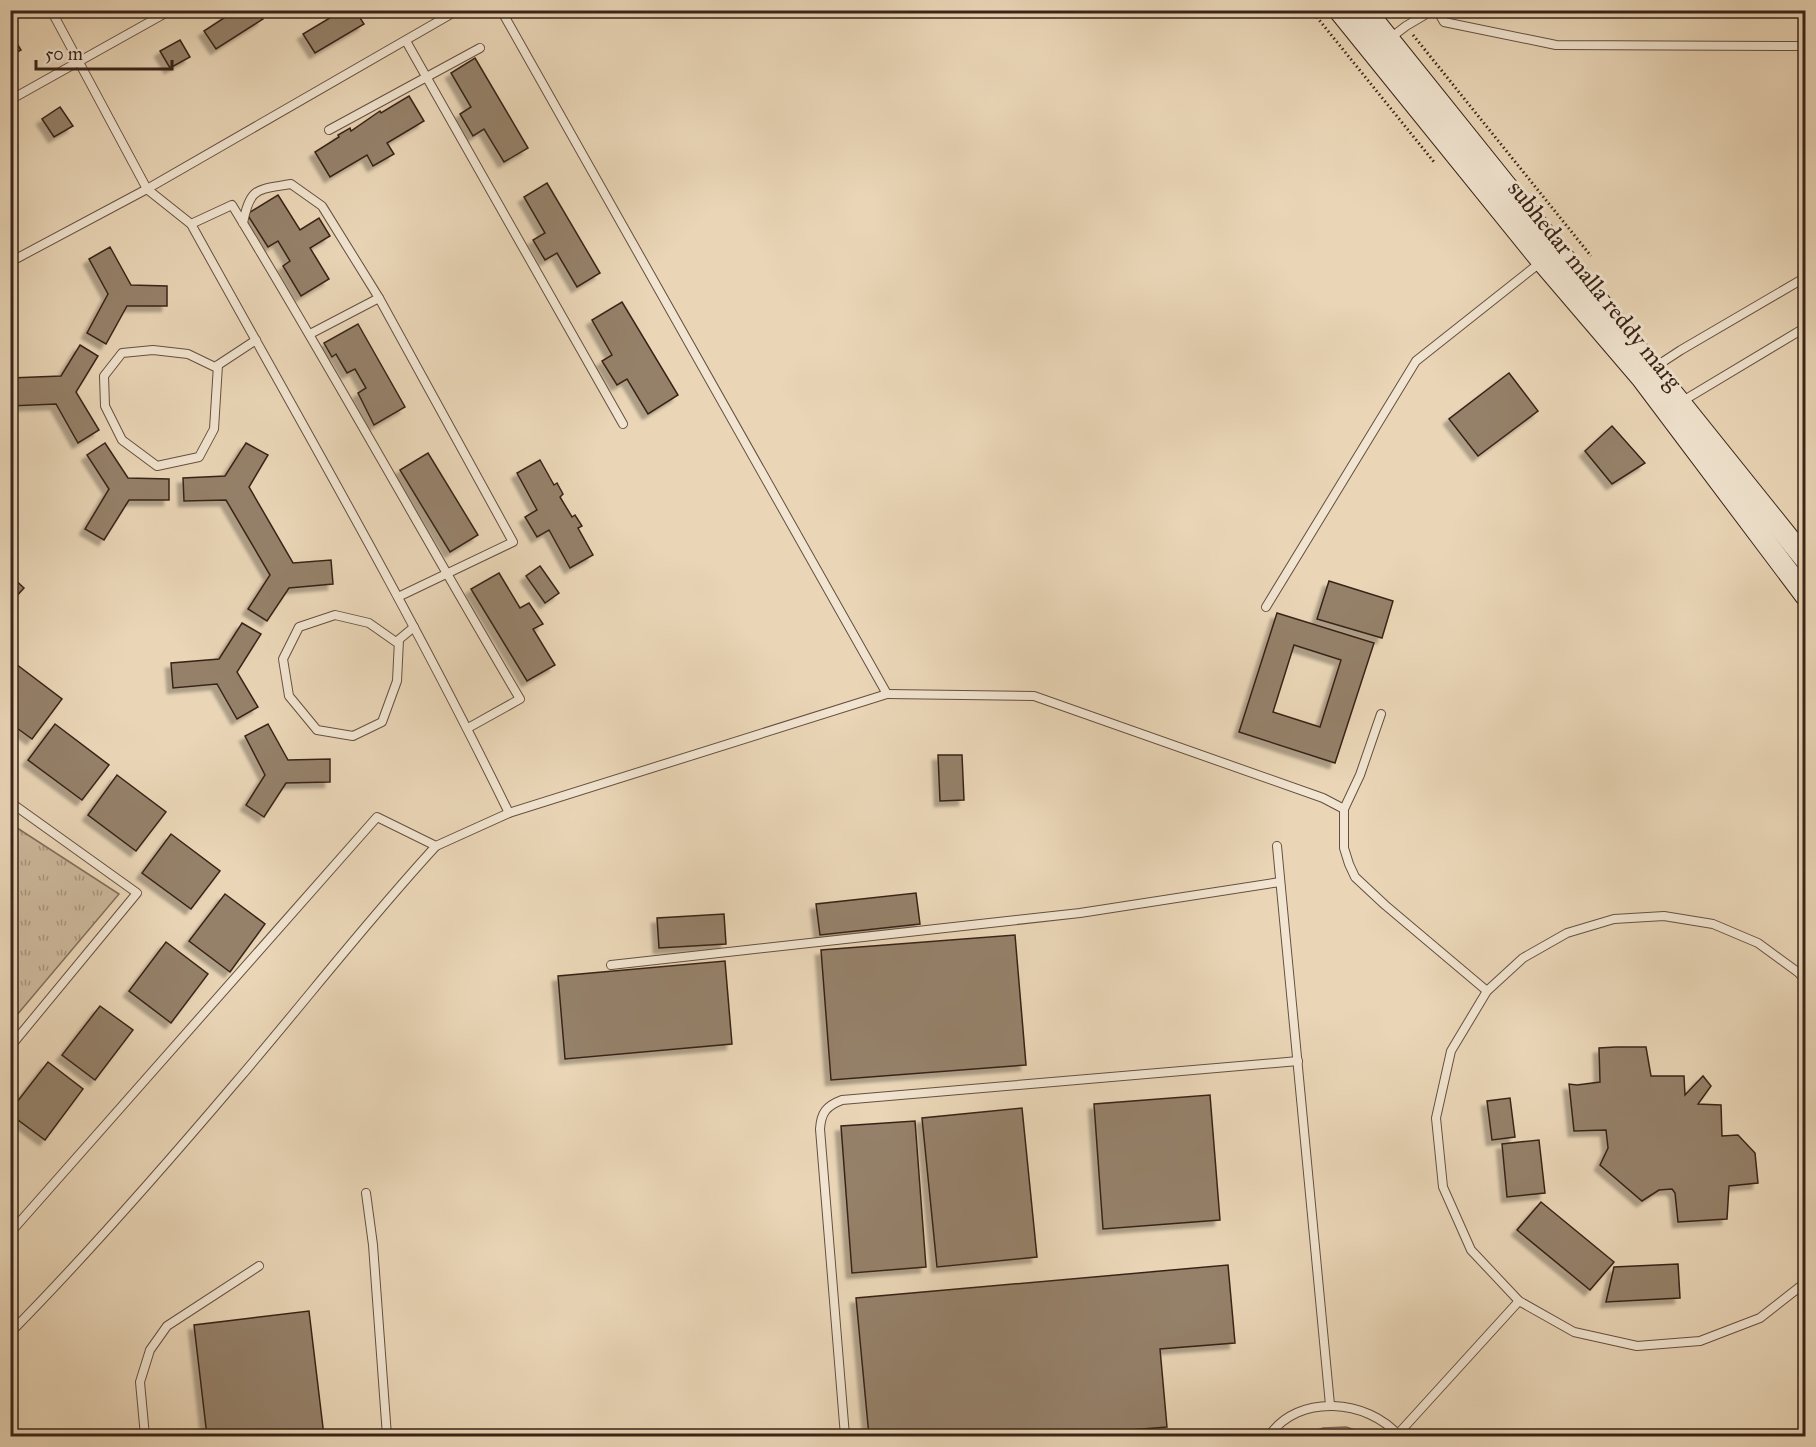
<svg xmlns="http://www.w3.org/2000/svg" width="1816" height="1447" font-family="'IM FELL Great Primer',serif">
<style>
.grass{fill:url(#grass-tufts);stroke:#826e5a;stroke-width:1.5}
.building{fill:#95816b;stroke:#392419;stroke-width:1.5;fill-rule:evenodd;filter:url(#shadow)}
.lines{fill:none;stroke-linecap:round;stroke-linejoin:round}
.service-casing{stroke:#655040;stroke-width:10}
.secondary-casing{stroke:#392419;stroke-width:23}
.path{stroke:#392419;stroke-width:3;stroke-dasharray:1.5 3;stroke-linecap:butt}
.service{stroke:#f1e4d0;stroke-width:8}
.secondary{stroke:#f1e4d0;stroke-width:21}
.labels{text-anchor:middle;stroke-width:6;stroke-linejoin:round;paint-order:stroke}
.street-label{font-size:24px;fill:#392419;stroke:#f1e4d0}
</style>
<defs>
<pattern id="grass-tufts" width="24" height="20" patternUnits="userSpaceOnUse" patternTransform="scale(1.5)"><rect width="24" height="20" fill="#ccb89c"/><path d="M3 7l-1-3M5 7V3M7 7l1-3M15 17l-1-3M17 17v-4M19 17l1-3" fill="none" stroke="#a7957e"/></pattern>
<filter id="shadow"><feDropShadow dx="-5.5" dy="5.5" stdDeviation="1.5" flood-color="#0004"/></filter>
</defs>
<rect width="100%" height="100%" fill="#ead6b7"/>
<filter id="stains"><feTurbulence type="fractalNoise" baseFrequency=".00333" numOctaves="4"/><feColorMatrix values="0 0 0 0 .2 0 0 0 0 .09 0 0 0 0 .02 0 0 0 .5 -.17"/></filter>
<radialGradient id="worn" r=".72"><stop offset=".6" stop-color="#630" stop-opacity="0"/><stop offset="1" stop-color="#630" stop-opacity=".3"/></radialGradient>
<g class="grass">
<polygon points="11,824 119,894 11,1022"/>
<polygon points="1346,1427 1373,1436 1300,1436 1323,1428"/>
</g>
<g class="building">
<polygon points="236,10 258,10 263,19 216,49 204,31"/>
<polygon points="343,10 355,10 364,24 315,53 303,34"/>
<polygon points="11,34 21,50 10,56 10,35"/>
<polygon points="180,40 190,57 170,68 160,51"/>
<polygon points="475,58 528,148 504,162 484,129 473,136 460,114 471,107 451,73"/>
<polygon points="409,96 424,121 387,143 394,154 373,166 367,155 330,177 315,152 339,137 338,135 350,128 351,131 380,111 381,113"/>
<polygon points="60,107 73,126 54,137 42,119"/>
<polygon points="547,183 600,273 577,287 557,253 545,260 533,240 545,233 524,197"/>
<polygon points="278,195 300,230 319,218 330,236 310,248 329,279 301,296 283,266 290,261 278,241 268,247 247,214"/>
<polygon points="110,247 131,285 167,286 167,306 127,306 106,344 87,333 108,294 89,259"/>
<polygon points="622,302 678,395 648,414 627,379 617,385 602,361 612,355 592,320"/>
<polygon points="358,324 405,407 374,425 358,393 366,388 355,369 347,373 336,354 332,357 324,343"/>
<polygon points="80,345 98,356 76,392 99,430 78,443 56,404 10,406 10,378 61,376"/>
<polygon points="1509,373 1538,411 1478,456 1449,419"/>
<polygon points="1612,426 1645,463 1612,484 1585,451"/>
<polygon points="105,443 128,478 169,479 169,500 129,500 104,540 85,529 109,489 87,455"/>
<polygon points="246,443 268,455 249,487 293,563 331,560 333,584 289,588 267,621 248,609 270,575 226,500 184,501 183,478 225,476"/>
<polygon points="428,453 478,535 450,552 400,470"/>
<polygon points="540,460 554,485 557,483 563,494 560,497 572,517 575,515 582,526 578,528 593,555 570,568 549,530 537,537 525,517 537,510 517,473"/>
<polygon points="540,566 559,593 545,603 526,576"/>
<polygon points="499,573 520,608 529,603 543,624 533,629 555,665 527,681 471,589"/>
<polygon points="10,575 24,588 10,603"/>
<polygon points="1329,581 1393,601 1382,638 1317,619"/>
<path d="M1277 613 1374 643 1335 763 1239 732ZM1294 645 1341 660 1320 727 1273 712Z"/>
<polygon points="242,623 261,634 237,672 258,707 237,719 217,684 173,688 171,663 219,659"/>
<polygon points="12,661 62,699 32,739 10,723"/>
<polygon points="55,724 109,765 82,800 28,760"/>
<polygon points="268,724 288,760 330,759 330,782 286,783 264,817 246,805 265,775 245,736"/>
<polygon points="938,755 962,755 964,800 940,801"/>
<polygon points="117,775 166,812 136,851 88,815"/>
<polygon points="171,834 220,871 191,909 142,873"/>
<polygon points="916,893 920,924 820,935 816,904"/>
<polygon points="225,894 265,924 230,972 189,941"/>
<polygon points="724,914 726,944 659,948 657,918"/>
<polygon points="1015,935 1026,1065 831,1080 821,950"/>
<polygon points="166,942 208,974 171,1023 129,991"/>
<polygon points="725,961 732,1044 565,1059 558,976"/>
<polygon points="100,1006 133,1030 95,1080 62,1055"/>
<polygon points="1616,1047 1646,1047 1651,1076 1684,1076 1685,1095 1703,1076 1711,1086 1698,1104 1721,1105 1722,1136 1738,1135 1755,1153 1758,1183 1729,1186 1727,1219 1678,1222 1675,1193 1672,1189 1659,1190 1642,1201 1600,1165 1608,1148 1606,1130 1574,1131 1569,1084 1577,1085 1600,1082 1599,1048"/>
<polygon points="48,1062 83,1089 45,1140 10,1114 10,1111"/>
<polygon points="1210,1095 1220,1220 1103,1229 1094,1104"/>
<polygon points="1510,1098 1515,1137 1492,1140 1487,1101"/>
<polygon points="1022,1108 1037,1257 937,1267 922,1118"/>
<polygon points="915,1121 926,1267 852,1273 841,1126"/>
<polygon points="1539,1140 1545,1193 1507,1197 1502,1144"/>
<polygon points="1541,1202 1614,1262 1590,1290 1517,1230"/>
<polygon points="1678,1264 1680,1298 1606,1302 1614,1267"/>
<polygon points="1228,1265 1235,1343 1160,1349 1167,1427 1054,1436 869,1436 856,1298"/>
<polygon points="309,1311 324,1436 207,1436 194,1325"/>
</g>
<g class="lines">
<g class="service-casing">
<g id="service">
<path d="M51 10 147 189 191 224C299 419 411 612 509 813"/>
<polyline points="1437,10 1444,22 1556,45 1806,46"/>
<polyline points="1389,39 1406,26 1433,10"/>
<polyline points="406,41 623,424"/>
<polyline points="10,100 171,10"/>
<polyline points="329,130 480,48"/>
<path d="M243 223C250 186 258 190 291 184L322 206 379 298"/>
<path d="M191 224 232 205C331 367 423 535 520 699L468 728"/>
<polyline points="10,262 147,189 458,10"/>
<polyline points="310,334 379,298 513,542 398,597"/>
<polyline points="218,365 214,429 199,457 157,466 122,440 105,406 104,376 122,353 153,350 188,354 215,367 218,365 256,340"/>
<polyline points="1655,367 1681,350 1806,277"/>
<polyline points="1681,402 1806,327"/>
<polyline points="1266,607 1416,361 1541,262"/>
<polyline points="399,640 397,681 382,722 353,736 317,730 289,696 283,659 299,627 335,615 369,623 396,642 414,627"/>
<polyline points="887,694 1034,696 1323,798 1344,809"/>
<polyline points="1381,714 1360,775 1344,809 1344,848 1349,864 1355,877 1385,905 1487,991"/>
<polyline points="10,802 137,893 10,1047"/>
<polyline points="1277,846 1330,1405"/>
<polyline points="611,965 1080,913 1280,882"/>
<polyline points="1799,973 1806,964"/>
<polyline points="1806,981 1799,973 1758,943 1713,924 1664,916 1614,919 1567,933 1523,958 1487,991 1451,1051 1436,1118 1443,1187 1471,1250 1519,1301 1574,1332 1637,1346 1700,1341 1760,1318 1806,1282"/>
<polyline points="366,1193 373,1245 387,1436"/>
<polyline points="10,1233 377,817 436,846 509,813 887,694 501,10"/>
<path d="M10 1333C89 1253 163 1168 236 1082 303 1004 366 922 436 846"/>
<polyline points="1398,1434 1519,1301"/>
<polyline points="145,1436 140,1382 150,1350 167,1326 259,1266"/>
<path d="M845 1436 820 1129C821 1113 826 1106 842 1100L1298 1061"/>
<path d="M1269 1436C1298 1393 1368 1399 1399 1436"/>
</g>
</g>
<g class="secondary-casing">
<g id="secondary">
<polyline points="1339,10 1542,261 1642,378 1806,596"/>
<polyline points="1365,10 1806,560"/>
</g>
</g>
<g class="path">
<polyline points="1311,10 1434,162"/>
<polyline points="1413,35 1591,256"/>
</g>
<use href="#service" class="service"/>
<use href="#secondary" class="secondary"/>
</g>
<g class="labels">
<g class="street-label">
<text transform="translate(1595 285) rotate(51)" y="8">subhedar malla reddy marg</text>
</g>
</g>
<rect width="1816" height="1447" fill="none" stroke="#ead6b7" stroke-width="36"/>
<rect x="12" y="12" width="1792" height="1423" fill="none" stroke="#392419" stroke-width="3"/>
<rect x="18" y="18" width="1780" height="1411" fill="none" stroke="#392419" stroke-width="1.5"/>
<path d="M36 60v9h136v-9" fill="none" stroke="#392419" stroke-width="3"/>
<text x="45" y="60" font-size="18" fill="#392419" stroke="#f1e4d0" stroke-width="4.5" paint-order="stroke">50 m</text>
<rect width="100%" height="100%" filter="url(#stains)"/>
<rect width="100%" height="100%" fill="url(#worn)"/>
</svg>
